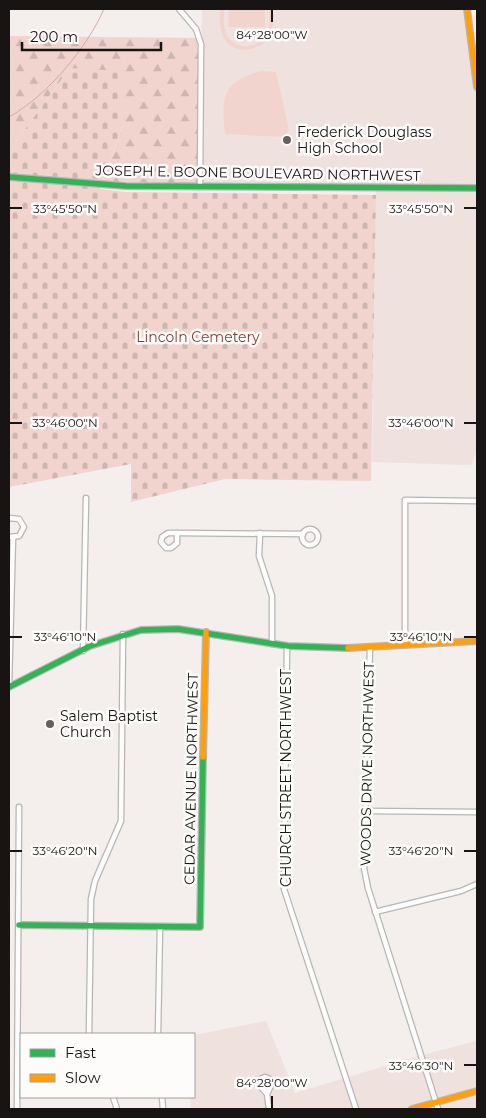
<svg xmlns="http://www.w3.org/2000/svg" width="486" height="1118" font-family="Montserrat,sans-serif">
<style>
.built{fill:#efe1dd}
.forest{fill:url(#forest-firs)}
.cemetery{fill:url(#cemetery-stones)}
.pitch{fill:#f1d4ce}
.lines{fill:none;stroke-linecap:round;stroke-linejoin:round}
.stream{stroke:#d4aca3;stroke-width:1}
.street-casing{stroke:#bab5b3;stroke-width:7}
.fast-casing{stroke:#bab5b3;stroke-width:8}
.slow-casing{stroke:#bab5b3;stroke-width:8}
.street{stroke:#fdfcfc;stroke-width:4.5}
.fast{stroke:#30b455;stroke-width:5.5}
.slow{stroke:#ff9f0a;stroke-width:5.5}
.ticks{fill:none;stroke:#181413;stroke-width:2}
.poi-dot{fill:#65605f;stroke:#fefcfb;stroke-width:2}
.labels{text-anchor:middle;stroke-width:5;stroke-linejoin:round;paint-order:stroke}
.poi-label{font-size:14px;fill:#181413;stroke:#fefcfb;text-anchor:start}
.street-label{font-size:14px;fill:#181413;stroke:#fefcfb}
.park-label{font-size:14px;fill:#823d2f;stroke:#fefcfb}
.ticks-label{font-size:12px;text-anchor:middle;fill:#181413;stroke:#fefcfb;stroke-width:5;stroke-linejoin:round;paint-order:stroke}
</style>
<defs>
<pattern id="forest-firs" width="22" height="20" patternUnits="userSpaceOnUse" patternTransform="scale(1.25)"><rect width="22" height="20" fill="#f1d4ce"/><path d="M5 1l3.5 6h-7zM16 11l3.5 6h-7z" fill="#ceb5b0"/></pattern>
<pattern id="cemetery-stones" width="16" height="16" patternUnits="userSpaceOnUse" patternTransform="scale(1.25)"><rect width="16" height="16" fill="#f1d4ce"/><path d="M2 7V4a2 2 0 0 1 4 0v3zM10 15v-3a2 2 0 0 1 4 0v3z" fill="#ceb5b0"/></pattern>
</defs>
<rect width="100%" height="100%" fill="#f4eeec"/>
<g class="built">
<polygon points="202,9 467,9 477,74 477,451 471,465 372,462 376,186 199,184"/>
<polygon points="266,1021 295,1093 418,1056 477,1041 477,1109 191,1109 190,1097 194,1097 194,1035"/>
</g>
<polygon class="forest" points="9,36 201,38 199,184 103,181 122,127 70,68 9,151"/>
<polygon class="cemetery" points="70,68 122,71 122,127 100,189 126,192 376,195 371,481 225,479 131,502 131,464 9,487 9,151"/>
<g class="pitch">
<path d="M220 9H224C224 16 223 25 226 33 233 51 260 50 267 33 270 25 269 16 269 9H273L272 38H269C257 53 232 55 223 36 219 28 220 18 220 9Z"/>
<polygon points="229,9 265,9 265,27 228,27"/>
<path d="M260 71 276 72 289 130 284 137 225 134C221 97 222 83 260 71Z"/>
</g>
<g class="lines">
<path class="stream" d="M9 117C47 96 87 48 104 9"/>
<g class="street-casing">
<g id="street">
<polyline points="179,9 196,29 201,44 200,187"/>
<polyline points="9,518 19,519 24,527 19,536 9,537"/>
<circle cx="310" cy="537" r="8"/>
<polygon points="168,533 177,533 177,543 171,548 166,548 161,542 162,537"/>
<polyline points="177,533 303,534"/>
<polyline points="260,533 259,556 272,596 272,644"/>
<polyline points="405,645 405,500 477,501"/>
<polyline points="287,646 284,889 356,1109"/>
<polyline points="370,648 364,868 368,888 438,1109"/>
<polyline points="83,651 86,498"/>
<polyline points="9,686 13,538"/>
<polyline points="366,811 477,812"/>
<polyline points="375,912 461,891 477,884"/>
<polyline points="89,1034 91,899 95,881 121,821 123,634"/>
<polyline points="158,1034 160,927"/>
<polyline points="267,1094 272,1083 270,1079 265,1077 261,1079 259,1085 267,1094 269,1109"/>
<polyline points="113,1097 117,1109"/>
<polyline points="162,1097 163,1109"/>
<polyline points="17,1109 19,807"/>
</g>
</g>
<g class="fast-casing">
<g id="fast">
<polyline points="9,177 126,186 477,188"/>
<polyline points="9,687 90,646 141,630 178,629 288,646 348,648"/>
<polyline points="19,925 200,927 203,757"/>
</g>
</g>
<g class="slow-casing">
<g id="slow">
<polyline points="467,9 477,87"/>
<polyline points="348,648 477,641"/>
<polyline points="203,757 206,632"/>
<polyline points="412,1109 477,1091"/>
</g>
</g>
<use href="#street" class="street"/>
<use href="#fast" class="fast"/>
<use href="#slow" class="slow"/>
</g>
<path class="ticks" d="M272 10V22M10 208H22M464 208H476M10 423H22M464 423H476M10 637H22M464 637H476M10 851H22M464 851H476M464 1065H476M272 1096V1108"/>
<g class="poi-dot">
<circle cx="287" cy="140" r="5"/>
<circle cx="50" cy="724" r="5"/>
</g>
<g class="labels">
<g class="poi-label">
<text x="297" y="137">Frederick Douglass<tspan x="297" dy="16">High School</tspan></text>
<text x="60" y="721">Salem Baptist<tspan x="60" dy="16">Church</tspan></text>
</g>
<g class="street-label">
<text transform="translate(258 173) rotate(1)" y="5">JOSEPH E. BOONE BOULEVARD NORTHWEST</text>
<text transform="translate(367 764) rotate(-89)" y="5">WOODS DRIVE NORTHWEST</text>
<text transform="translate(286 778) rotate(-90)" y="5">CHURCH STREET NORTHWEST</text>
<text transform="translate(191 779) rotate(-89)" y="5">CEDAR AVENUE NORTHWEST</text>
</g>
<g class="park-label">
<text x="198" y="342">Lincoln Cemetery</text>
</g>
</g>
<g class="ticks-label">
<text x="272" y="39">84°28'00"W</text>
<text x="421" y="213">33°45'50"N</text>
<text x="65" y="213">33°45'50"N</text>
<text x="421" y="427">33°46'00"N</text>
<text x="65" y="427">33°46'00"N</text>
<text x="65" y="641">33°46'10"N</text>
<text x="421" y="641">33°46'10"N</text>
<text x="65" y="855">33°46'20"N</text>
<text x="421" y="855">33°46'20"N</text>
<text x="421" y="1070">33°46'30"N</text>
<text x="272" y="1087">84°28'00"W</text>
</g>
<rect width="486" height="1118" fill="none" stroke="#181413" stroke-width="20"/>
<rect x="20" y="1033" width="175" height="65" fill="#fefcfb" stroke="#a29f9e"/>
<rect x="30" y="1049" width="25" height="8" fill="#30b455" stroke="#a29f9e"/>
<text x="65" y="1058" font-size="15" fill="#181413">Fast</text>
<rect x="30" y="1074" width="25" height="8" fill="#ff9f0a" stroke="#a29f9e"/>
<text x="65" y="1083" font-size="15" fill="#181413">Slow</text>
<path d="M22 42v8h139v-8" fill="none" stroke="#181413" stroke-width="2.5"/>
<text x="30" y="42" font-size="15" fill="#181413" stroke="#fefcfb" stroke-width="4" paint-order="stroke">200 m</text>
</svg>
